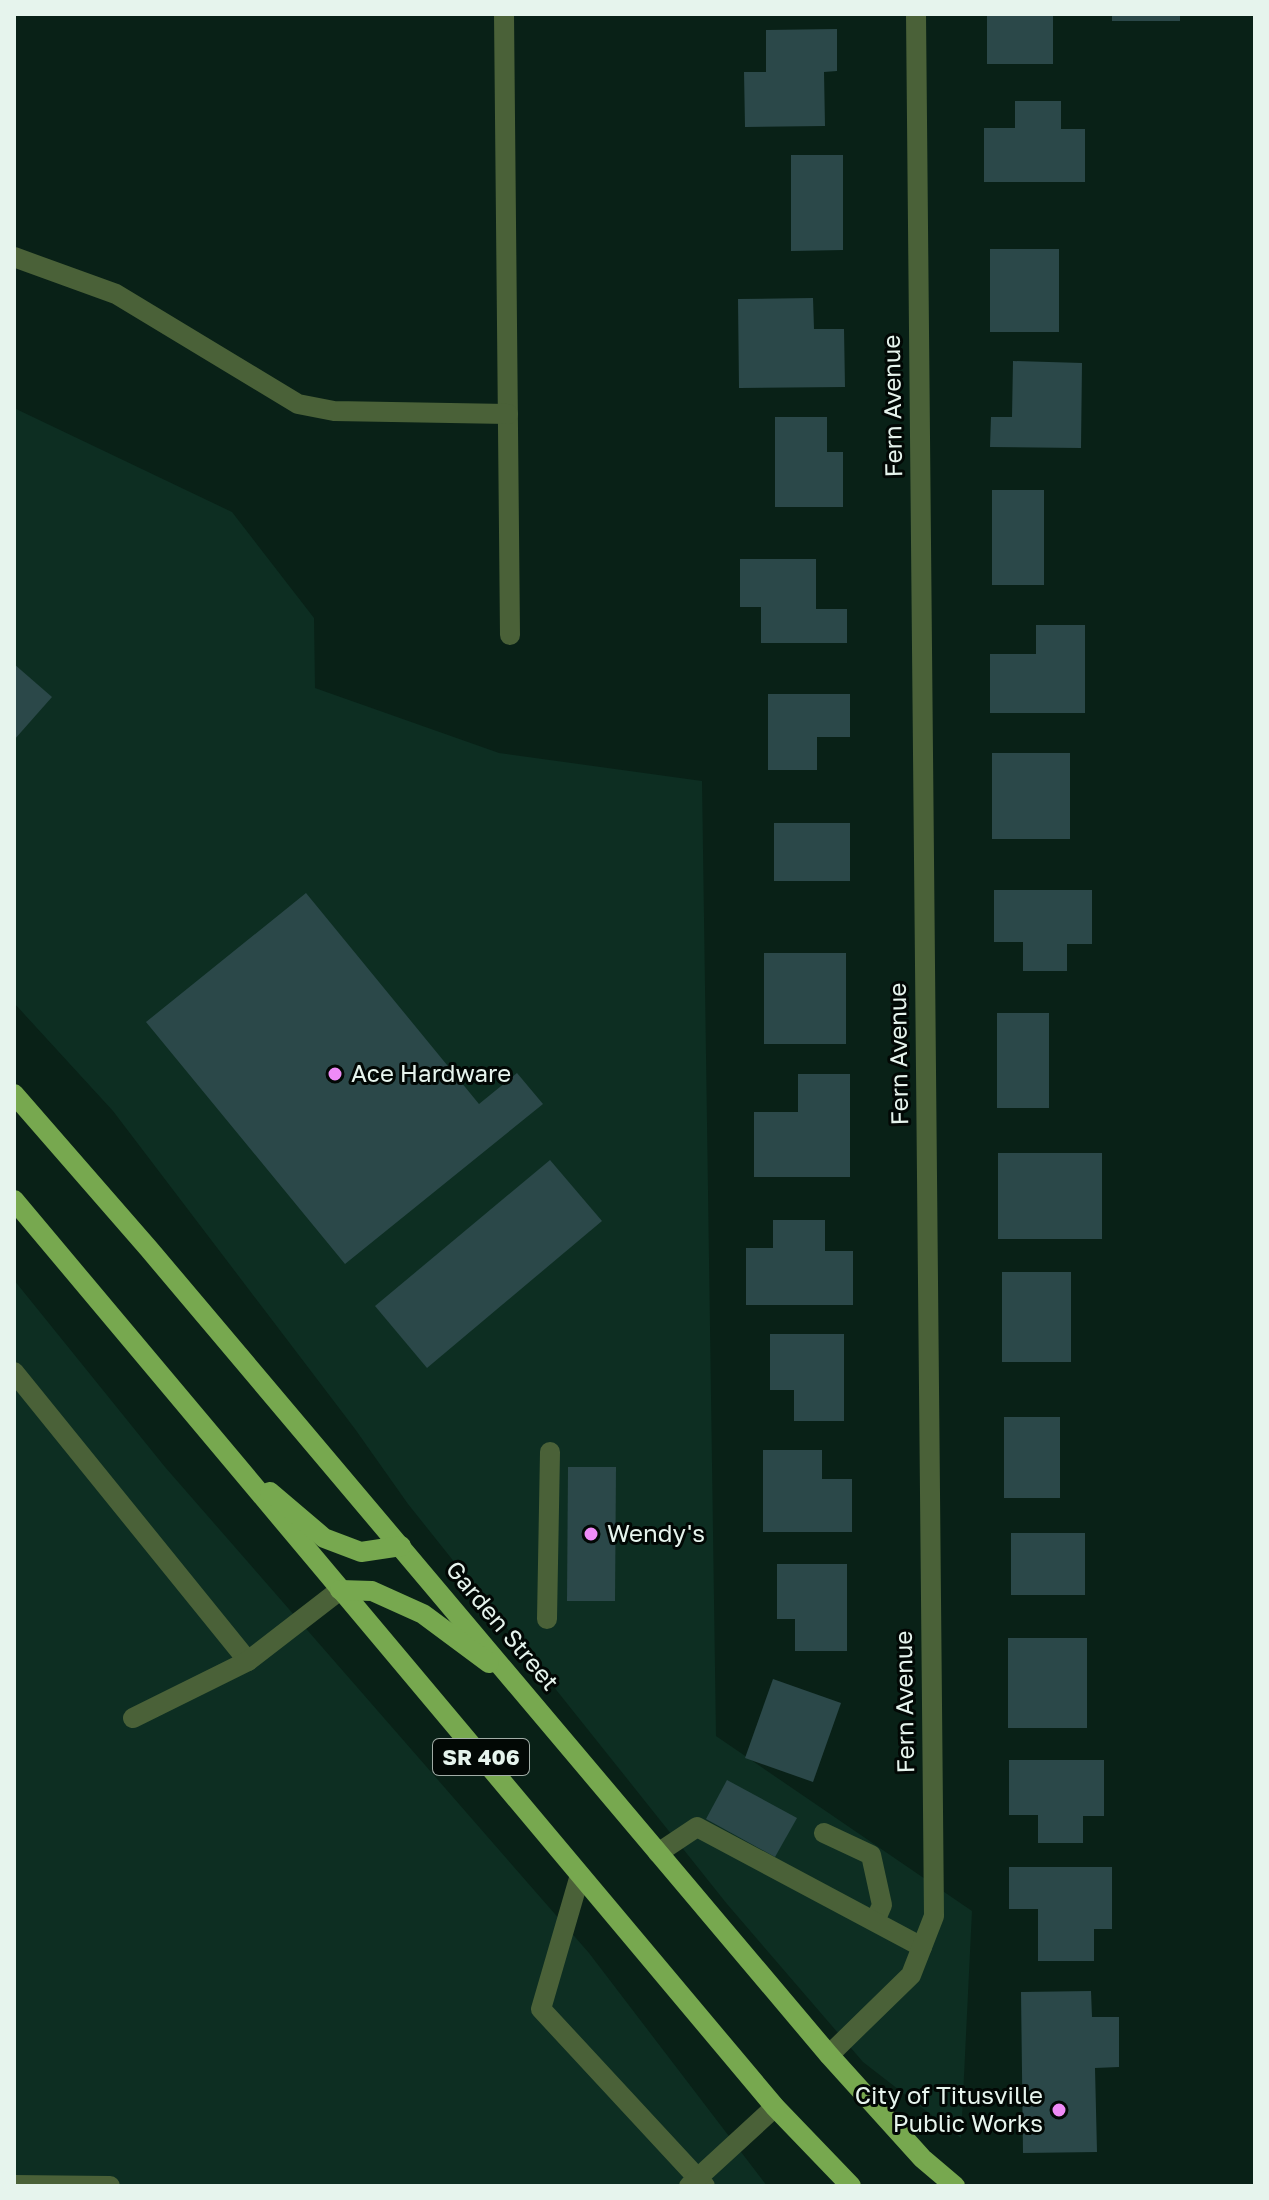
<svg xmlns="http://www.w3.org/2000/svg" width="1269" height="2200" font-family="'Golos Text',sans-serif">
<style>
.built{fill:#0d2e22}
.building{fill:#2b4849}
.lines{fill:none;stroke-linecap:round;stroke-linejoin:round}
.lane{stroke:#4a6138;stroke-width:20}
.street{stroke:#4a6138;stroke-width:20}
.primary{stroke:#77a84f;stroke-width:20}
.poi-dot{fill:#ef8bf7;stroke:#020805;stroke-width:3}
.labels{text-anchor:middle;stroke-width:6;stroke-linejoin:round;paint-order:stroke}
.shield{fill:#020805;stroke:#a2ada7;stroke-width:2}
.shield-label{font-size:22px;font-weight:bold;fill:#e6f4ed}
.street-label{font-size:24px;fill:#e6f4ed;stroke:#020805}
.poi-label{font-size:24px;fill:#e6f4ed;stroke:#020805;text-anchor:start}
</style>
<rect width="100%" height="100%" fill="#092117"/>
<g class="built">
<polygon points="14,408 232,512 314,618 315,688 499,753 702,781 716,1736 972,1911 961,2138 863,2062 727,1904 408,1504 355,1429 113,1111 14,1003"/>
<polygon points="14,1280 165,1467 589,1953 767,2186 14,2186"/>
</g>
<g class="building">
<rect x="987" y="14" width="66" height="50"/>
<rect x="1112" y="14" width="68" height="7"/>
<polygon points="837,29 837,71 824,72 825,126 745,127 744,72 766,72 766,30"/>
<polygon points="1015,101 1061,101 1061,129 1085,129 1085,182 984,182 984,128 1015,128"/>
<polygon points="791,155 843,155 843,250 791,251"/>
<rect x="990" y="249" width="69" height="83"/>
<polygon points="813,298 814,329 844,329 845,387 739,388 738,299"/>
<polygon points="1013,361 1082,363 1081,448 990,447 991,417 1012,417"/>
<polygon points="775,417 827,417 827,452 843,452 843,507 775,507"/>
<rect x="992" y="490" width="52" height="95"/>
<polygon points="740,559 816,559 816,609 847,609 847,643 761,643 761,607 740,607"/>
<polygon points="1036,625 1085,625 1085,713 990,713 990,654 1036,654"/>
<polygon points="14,664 52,697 14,740"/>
<polygon points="768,694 850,694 850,737 817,737 817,770 768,770"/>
<rect x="992" y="753" width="78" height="86"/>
<rect x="774" y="823" width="76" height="58"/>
<polygon points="994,890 1092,890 1092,944 1067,944 1067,971 1023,971 1023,942 994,942"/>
<polygon points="306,893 479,1104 517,1073 543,1104 345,1264 146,1022"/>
<rect x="764" y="953" width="82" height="91"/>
<rect x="997" y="1013" width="52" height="95"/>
<polygon points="798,1074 850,1074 850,1177 754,1177 754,1112 798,1112"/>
<rect x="998" y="1153" width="104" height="86"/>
<polygon points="550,1160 602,1221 427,1368 375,1306"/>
<polygon points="773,1220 825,1220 825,1251 853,1251 853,1305 746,1305 746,1248 773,1248"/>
<rect x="1002" y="1272" width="69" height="90"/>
<polygon points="770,1334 844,1334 844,1421 794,1421 794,1390 770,1390"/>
<rect x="1004" y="1417" width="56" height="81"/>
<polygon points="763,1450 822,1450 822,1479 852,1479 852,1532 763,1532"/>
<polygon points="568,1467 616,1467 615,1601 567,1601"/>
<rect x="1011" y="1533" width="74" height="62"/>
<polygon points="777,1564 847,1564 847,1651 795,1651 795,1619 777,1619"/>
<rect x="1008" y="1638" width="79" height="90"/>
<polygon points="773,1679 841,1703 813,1782 745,1758"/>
<polygon points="1009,1760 1104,1760 1104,1816 1083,1816 1083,1843 1038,1843 1038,1815 1009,1815"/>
<polygon points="727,1780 797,1818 775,1857 706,1819"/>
<polygon points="1009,1867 1112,1867 1112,1929 1094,1929 1094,1961 1038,1961 1038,1909 1009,1909"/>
<polygon points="1091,1991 1092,2017 1119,2017 1119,2067 1095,2068 1097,2152 1023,2153 1021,1992"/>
</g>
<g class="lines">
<g class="lane">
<polyline points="14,1372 248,1661"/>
<polyline points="547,1619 550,1452"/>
<polyline points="133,1718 248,1661 340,1590"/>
<polyline points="824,1833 871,1855 882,1905 875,1921"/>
<polyline points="658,1853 697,1827 922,1947"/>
<polyline points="580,1875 541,2009 705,2186"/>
<polyline points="14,2185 110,2186"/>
<polyline points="689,2186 775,2107"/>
</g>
<g class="street">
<polyline points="504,14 510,635"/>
<polyline points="14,257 116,294 298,404 334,411 508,414"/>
<polyline points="829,2055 911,1975 934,1916 916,14"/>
</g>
<g class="primary">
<polyline points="14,1094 149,1249 829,2055 922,2158 955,2186"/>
<polyline points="14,1200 775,2107 851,2186"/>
<polyline points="270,1492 324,1538 361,1552 401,1546"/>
<polyline points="340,1590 372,1591 423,1614 489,1663"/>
</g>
</g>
<g class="poi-dot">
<circle cx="335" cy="1074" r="8"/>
<circle cx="591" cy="1534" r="8"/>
<circle cx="1059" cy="2110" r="8"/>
</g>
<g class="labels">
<rect class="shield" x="433" y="1739" width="96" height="36" rx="6"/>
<g class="shield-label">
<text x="481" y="1765">SR 406</text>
</g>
<g class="street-label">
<text transform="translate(893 406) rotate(-91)" y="8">Fern Avenue</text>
<text transform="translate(899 1054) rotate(-91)" y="8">Fern Avenue</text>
<text transform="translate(502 1626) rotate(50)" y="8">Garden Street</text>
<text transform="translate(905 1702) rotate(-91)" y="8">Fern Avenue</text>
</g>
<g class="poi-label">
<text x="351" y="1082">Ace Hardware</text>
<text x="607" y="1542">Wendy's</text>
<text x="1043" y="2104" text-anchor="end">City of Titusville<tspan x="1043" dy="28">Public Works</tspan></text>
</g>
</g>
<rect width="1269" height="2200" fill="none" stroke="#e6f4ed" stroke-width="32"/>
</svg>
